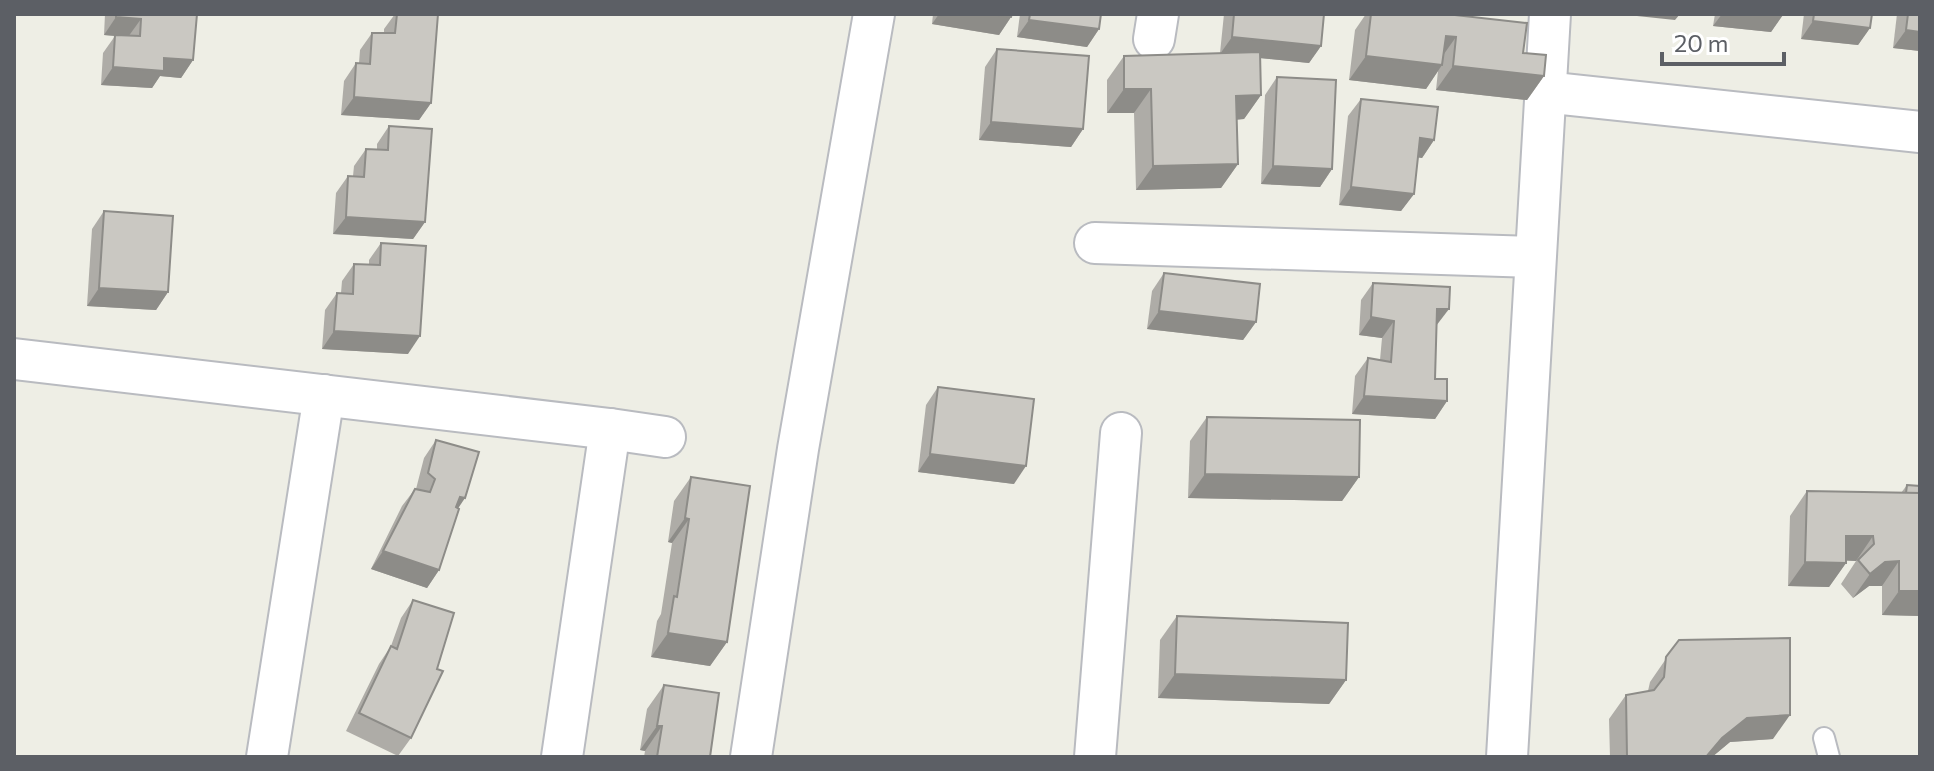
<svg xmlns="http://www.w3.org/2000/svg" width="1934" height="771" font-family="Commissioner,sans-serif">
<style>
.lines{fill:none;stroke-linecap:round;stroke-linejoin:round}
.service-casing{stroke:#b9bbc0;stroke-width:24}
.minor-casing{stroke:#b9bbc0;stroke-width:44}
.service{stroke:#fff;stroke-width:20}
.minor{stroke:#fff;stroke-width:40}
.wall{fill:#aeaca7}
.shaded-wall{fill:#8d8c88}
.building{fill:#cac8c2;stroke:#8d8c88;stroke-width:2}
</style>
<rect width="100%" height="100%" fill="#eeeee5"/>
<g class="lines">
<g class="service-casing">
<polyline id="service" points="1824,738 1829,757"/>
</g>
<g class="minor-casing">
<g id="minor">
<polyline points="1154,39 1158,14"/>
<polyline points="1544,92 1920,132"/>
<polyline points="1095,243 1535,257"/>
<polyline points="14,359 610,429 665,437"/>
<polyline points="267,757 324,395"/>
<polyline points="562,757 610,429"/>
<polyline points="751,757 798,449 874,14"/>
<polyline points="1095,757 1121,433"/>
<polyline points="1507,757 1550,14"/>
</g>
</g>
<use href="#service" class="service"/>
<use href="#minor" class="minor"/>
</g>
<g class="wall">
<polygon points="105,14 197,14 193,60 181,78 160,76 152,88 101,85 103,53 115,36 104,35"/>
<polygon points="395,14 438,14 431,103 419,120 341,115 344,81 356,63 359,63 360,50 372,33 384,33 384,29"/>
<polygon points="933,14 1012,14 1011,17 999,35 932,24"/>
<polygon points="1020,14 1101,14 1099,29 1087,47 1017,37"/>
<polygon points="1224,14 1324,14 1321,46 1309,63 1260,58 1261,95 1244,119 1237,120 1238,164 1221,188 1136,190 1134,113 1107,113 1107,80 1124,56 1220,53"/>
<polygon points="1366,14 1446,14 1523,53 1544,76 1527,100 1436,90 1438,71 1426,89 1349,80 1355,30"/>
<polygon points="1715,14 1783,14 1771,32 1713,26"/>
<polygon points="1804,14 1872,14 1870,28 1858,45 1801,39"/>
<polygon points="1897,14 1920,14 1920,51 1893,48"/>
<polygon points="997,49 1083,129 1071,147 979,140 985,67"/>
<polygon points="1277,77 1332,169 1320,187 1261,184 1265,95"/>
<polygon points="1361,99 1434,140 1422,158 1418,157 1414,194 1401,211 1339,205 1348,116"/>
<polygon points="389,126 425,222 413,239 333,234 336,193 348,176 353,176 354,166 366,149 377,149 377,144"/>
<polygon points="104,211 168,292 156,310 87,306 92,229"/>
<polygon points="381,243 408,354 322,349 325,310 337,293 341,293 342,281 354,264 369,265 369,260"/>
<polygon points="1164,273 1256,322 1243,340 1147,329 1152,291"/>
<polygon points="1373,283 1436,326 1435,379 1447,401 1435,419 1352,414 1355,376 1368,358 1380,360 1382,338 1359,335 1361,300"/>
<polygon points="938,387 1014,484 918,472 926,405"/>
<polygon points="1207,417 1359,477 1342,501 1188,498 1190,441"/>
<polygon points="436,440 458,508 439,570 427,588 371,569 402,506 415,489 416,489 424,458"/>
<polygon points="691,477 727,642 710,666 651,657 657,621 661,614 672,543 668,542 674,501"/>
<polygon points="1907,485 1920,616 1882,615 1882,586 1869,586 1853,598 1841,584 1856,561 1846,560 1846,563 1829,587 1788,586 1790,516 1807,491 1901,493"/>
<polygon points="413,600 411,738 398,756 346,731 379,664 391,646 401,618"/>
<polygon points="1177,616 1346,680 1329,704 1158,698 1160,640"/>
<polygon points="1679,640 1773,739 1730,742 1712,757 1610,757 1609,719 1626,695 1648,691 1650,682"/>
<polygon points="664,685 710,757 644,757 645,751 640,750 647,709"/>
</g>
<g class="shaded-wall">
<polygon points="939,14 992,14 1011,17 999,35 932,24"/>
<polygon points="1618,14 1680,14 1675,20"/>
<polygon points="1722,14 1776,14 1783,15 1771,32 1713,26"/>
<polygon points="116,17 141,19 128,37 104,35"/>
<polygon points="1029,20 1099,29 1087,47 1017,37"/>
<polygon points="1813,21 1870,28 1858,45 1801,39"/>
<polygon points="1906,30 1920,32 1920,51 1893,48"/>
<polygon points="1446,36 1456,37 1439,61"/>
<polygon points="1232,37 1321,46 1309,63 1220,54"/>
<polygon points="1366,56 1442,65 1426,89 1349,80"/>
<polygon points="164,58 193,60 181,78 160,76 152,88 101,85 113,67"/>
<polygon points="1453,66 1544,76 1527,100 1436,90"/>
<polygon points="1124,89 1151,89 1134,113 1107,113"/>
<polygon points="1261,95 1244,119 1219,120 1236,96"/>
<polygon points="354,97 431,103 419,120 341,115"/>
<polygon points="991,122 1083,129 1071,147 979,140"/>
<polygon points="1420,138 1434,140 1422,158 1408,156"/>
<polygon points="1238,164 1221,188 1136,190 1153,166"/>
<polygon points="1273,166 1332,169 1320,187 1261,184"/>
<polygon points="1351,187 1414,194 1401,211 1339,205"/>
<polygon points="346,217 425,222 413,239 333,234"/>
<polygon points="99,288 168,292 156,310 87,306"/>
<polygon points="1437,309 1449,309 1436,326"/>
<polygon points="1159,311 1256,322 1243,340 1147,329"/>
<polygon points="1371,317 1394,321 1382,338 1359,335"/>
<polygon points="334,331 420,336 408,354 322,349"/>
<polygon points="1364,396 1447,401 1435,419 1352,414"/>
<polygon points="930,454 1026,466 1014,484 918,472"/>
<polygon points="1205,474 1359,477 1342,501 1188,498"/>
<polygon points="460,497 465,498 453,516"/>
<polygon points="685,518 689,519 672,543 668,542"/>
<polygon points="1846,536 1873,536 1856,561 1829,560"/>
<polygon points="383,551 439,570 427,588 371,569"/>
<polygon points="1899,561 1882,586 1869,586 1853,598 1870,574 1885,562"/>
<polygon points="1805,562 1846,563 1829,587 1788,586"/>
<polygon points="1899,591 1920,591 1920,616 1882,615"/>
<polygon points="668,633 727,642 710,666 651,657"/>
<polygon points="1175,674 1346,680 1329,704 1158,698"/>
<polygon points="1790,715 1773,739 1730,742 1712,757 1706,757 1722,738 1747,718"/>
<polygon points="657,726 662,726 645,751 640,750"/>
</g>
<g class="building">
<polygon points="116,14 197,14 193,60 164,58 164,71 113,67 115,35 140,36 141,19 116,17"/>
<polygon points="397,14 438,14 431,103 354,97 356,63 370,64 372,33 395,33"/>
<polygon points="992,14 1012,14 1011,17"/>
<polygon points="1030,14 1101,14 1099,29 1029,20"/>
<polygon points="1234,14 1324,14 1321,46 1232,37"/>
<polygon points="1371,14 1446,14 1527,23 1523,53 1546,55 1544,76 1453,66 1456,37 1446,36 1442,65 1366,56"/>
<polygon points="1814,14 1872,14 1870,28 1813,21"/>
<polygon points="1908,14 1920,14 1920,32 1906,30"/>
<polygon points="997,49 1089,56 1083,129 991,122"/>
<polygon points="1260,52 1261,95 1236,96 1238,164 1153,166 1151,89 1124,89 1124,56"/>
<polygon points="1277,77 1336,80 1332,169 1273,166"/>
<polygon points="1361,99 1438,107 1434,140 1420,138 1414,194 1351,187"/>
<polygon points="389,126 432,129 425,222 346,217 348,176 364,177 366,149 388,150"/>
<polygon points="104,211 173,216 168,292 99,288"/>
<polygon points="381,243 426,246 420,336 334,331 337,293 353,294 354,264 380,265"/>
<polygon points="1164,273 1260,284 1256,322 1159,311"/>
<polygon points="1373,283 1450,287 1449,309 1437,309 1435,379 1447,379 1447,401 1364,396 1368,358 1391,362 1394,321 1371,317"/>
<polygon points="938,387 1034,399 1026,466 930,454"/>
<polygon points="1207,417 1360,420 1359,477 1205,474"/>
<polygon points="436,440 479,452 465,498 460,497 456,507 459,509 439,570 383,551 415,489 430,492 435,479 428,473"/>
<polygon points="691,477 750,486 727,642 668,633 674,596 677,597 689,519 685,518"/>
<polygon points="1907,485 1920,486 1920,493 1906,493"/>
<polygon points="1807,491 1920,493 1920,591 1899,591 1899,561 1885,562 1870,574 1858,560 1874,544 1873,536 1846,536 1846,563 1805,562"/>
<polygon points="413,600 454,613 437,669 443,671 411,738 359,713 391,646 397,649"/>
<polygon points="1177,616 1348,623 1346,680 1175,674"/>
<polygon points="1790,638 1790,715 1747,718 1722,738 1706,757 1627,757 1626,695 1654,690 1664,677 1666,657 1679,640"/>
<polygon points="664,685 719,693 710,757 657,757 662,726 657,726"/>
</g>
<rect width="1934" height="771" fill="none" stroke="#5c5f65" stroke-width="32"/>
<path d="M1662 52v12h122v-12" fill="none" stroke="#5c5f65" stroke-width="4"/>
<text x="1674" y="52" font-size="24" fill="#5c5f65" stroke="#ffffff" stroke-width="6" paint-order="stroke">20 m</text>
</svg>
